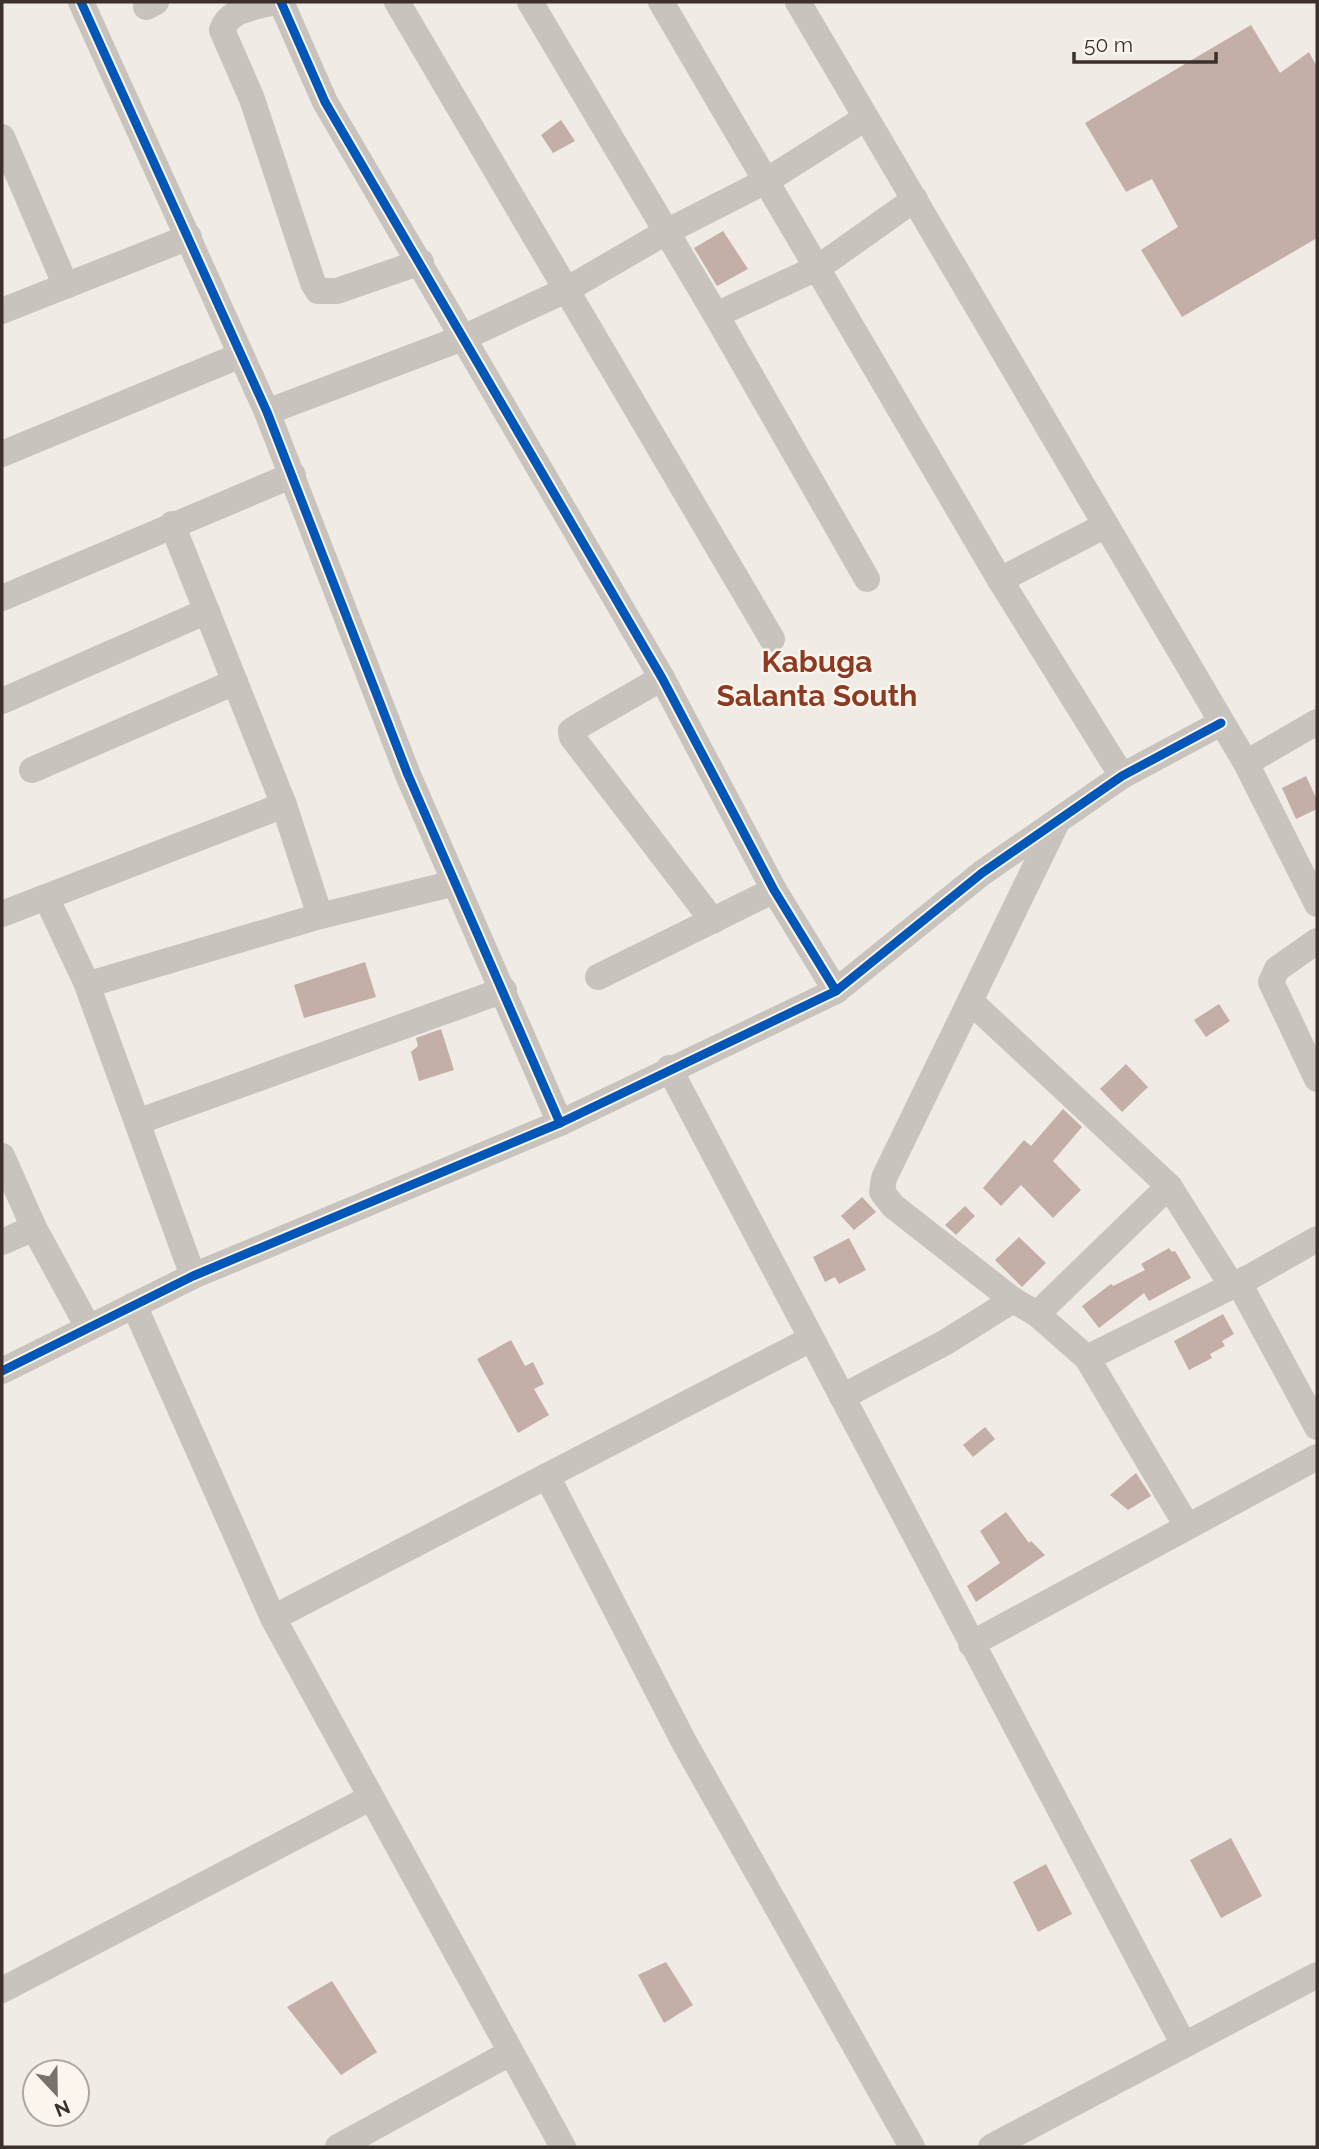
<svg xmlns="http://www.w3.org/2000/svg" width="1319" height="2149" font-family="Raleway,sans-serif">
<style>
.building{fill:#c3afa7}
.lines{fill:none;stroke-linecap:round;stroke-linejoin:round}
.minor{stroke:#c9c3be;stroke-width:26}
.cycleway-casing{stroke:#fbf5ee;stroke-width:13}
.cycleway{stroke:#0057b8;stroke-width:9}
.labels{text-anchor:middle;stroke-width:5;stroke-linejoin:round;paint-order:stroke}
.district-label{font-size:30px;font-weight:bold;fill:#8c3b22;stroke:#fbf5ee}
</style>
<rect width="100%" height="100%" fill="#f0ebe5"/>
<g class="building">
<polygon points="1251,25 1280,73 1309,52 1317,67 1317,238 1182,317 1141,250 1178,227 1152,179 1126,192 1085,123"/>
<polygon points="561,120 575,141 553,153 541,135"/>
<polygon points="723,231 748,269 717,286 694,248"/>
<polygon points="1306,776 1317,800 1317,809 1296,819 1282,788"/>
<polygon points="365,962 376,997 304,1018 294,985"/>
<polygon points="1219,1004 1230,1021 1206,1037 1194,1020"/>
<polygon points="441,1029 454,1070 419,1081 411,1052 418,1046 416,1038"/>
<polygon points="1126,1064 1148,1087 1122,1112 1100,1089"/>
<polygon points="1063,1109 1082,1127 1053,1161 1081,1190 1053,1218 1021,1185 1001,1206 983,1188 1024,1140 1031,1146"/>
<polygon points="862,1197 876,1212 854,1230 841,1216"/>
<polygon points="965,1206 975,1216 956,1235 945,1225"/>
<polygon points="1019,1237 1046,1263 1022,1287 995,1260"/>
<polygon points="849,1238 866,1270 839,1284 835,1277 825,1282 813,1257"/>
<polygon points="1169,1248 1172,1252 1175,1251 1191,1278 1149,1301 1144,1293 1099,1328 1082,1306 1111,1284 1113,1286 1145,1270 1141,1264"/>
<polygon points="1223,1314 1234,1334 1222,1341 1225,1346 1210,1354 1212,1358 1189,1370 1174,1341"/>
<polygon points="511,1340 525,1366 533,1362 544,1384 534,1389 549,1415 518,1433 477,1359"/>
<polygon points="985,1427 995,1439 973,1457 963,1445"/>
<polygon points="1136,1473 1151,1496 1128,1510 1110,1495"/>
<polygon points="1006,1512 1029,1543 1031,1541 1045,1555 976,1602 967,1586 1000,1563 980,1531"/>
<polygon points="1231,1838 1262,1896 1221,1918 1190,1860"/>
<polygon points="1046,1864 1072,1914 1038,1932 1013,1882"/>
<polygon points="666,1962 693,2005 664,2023 638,1975"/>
<polygon points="332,1981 377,2052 341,2075 287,2007"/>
</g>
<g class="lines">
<g class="minor">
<polyline points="81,2 267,412 408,775 560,1123"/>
<path d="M275 2C256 7 229 9 222 30L252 99 313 283 318 291H337L421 262"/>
<polyline points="281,2 325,102 662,678 774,890 836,991"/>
<polyline points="397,2 772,639"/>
<polyline points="530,2 716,315 867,579"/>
<polyline points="661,2 1000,580 1122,776"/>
<polyline points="798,2 1246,763 1317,904"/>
<polyline points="146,7 156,2"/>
<polyline points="2,137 66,286"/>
<polyline points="2,311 189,237"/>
<polyline points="716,315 819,267 915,199"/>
<polyline points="267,412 465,337 566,290 666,232 766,181 864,119"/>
<polyline points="2,454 241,355"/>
<polyline points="172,524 284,805 320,916"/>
<polyline points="1000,580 1104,526"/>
<polyline points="2,598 293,475"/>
<polyline points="662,678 577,727 571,731 572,737 713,921"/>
<polyline points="2,701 207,611"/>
<polyline points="1246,763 1317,722"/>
<polyline points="32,770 235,682"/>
<polyline points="1057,822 884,1178 882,1192 893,1206 1013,1300 1037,1314 1087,1358 1187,1526"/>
<polyline points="46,897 86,982 193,1276"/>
<polyline points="2,914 284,805"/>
<polyline points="1317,941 1277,969 1271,982 1317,1079"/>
<polyline points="598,977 774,890"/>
<polyline points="86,982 93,983 320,916 455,883"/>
<polyline points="970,1001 1169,1186 1232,1286"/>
<polyline points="669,1068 1184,2045"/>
<polyline points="137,1122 504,990"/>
<polyline points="2,1156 34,1228 88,1327"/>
<polyline points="2,1242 34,1228"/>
<polyline points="1239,1283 1317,1427"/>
<polyline points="134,1305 273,1618 563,2147"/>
<polyline points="1037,1314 1169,1186"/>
<polyline points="1087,1358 1250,1277 1317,1239"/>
<polyline points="2,1371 193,1276 560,1123 836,991 982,873 1122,776 1221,723"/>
<polyline points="842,1397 946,1342 1013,1300"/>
<polyline points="547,1476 684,1742 912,2147"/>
<polyline points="273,1618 811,1339"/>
<polyline points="971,1644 1317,1457"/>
<polyline points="2,1990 370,1798"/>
<polyline points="338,2147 510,2053"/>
<polyline points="991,2147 1317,1975"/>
</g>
<g class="cycleway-casing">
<g id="cycleway">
<polyline points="81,2 267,412 408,775 560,1123"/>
<polyline points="281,2 325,102 662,678 774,890 836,991"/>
<polyline points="2,1371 193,1276 560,1123 836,991 982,873 1122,776 1221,723"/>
</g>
</g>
<use href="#cycleway" class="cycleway"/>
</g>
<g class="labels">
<g class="district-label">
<text x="817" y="672">Kabuga<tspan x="817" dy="34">Salanta South</tspan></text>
</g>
</g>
<rect width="1319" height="2149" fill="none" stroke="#3b302b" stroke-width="7"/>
<g transform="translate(56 2093) rotate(158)"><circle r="33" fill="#fbf5ee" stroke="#aea6a0" stroke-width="2"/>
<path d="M0-5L12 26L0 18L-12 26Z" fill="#7a716c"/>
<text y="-10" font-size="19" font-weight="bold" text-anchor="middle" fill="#3b302b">N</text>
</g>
<path d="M1074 52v10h142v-10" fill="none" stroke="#3b302b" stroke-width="3.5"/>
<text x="1084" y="52" font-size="21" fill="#3b302b" stroke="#fbf5ee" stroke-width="5" paint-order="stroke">50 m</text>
</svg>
